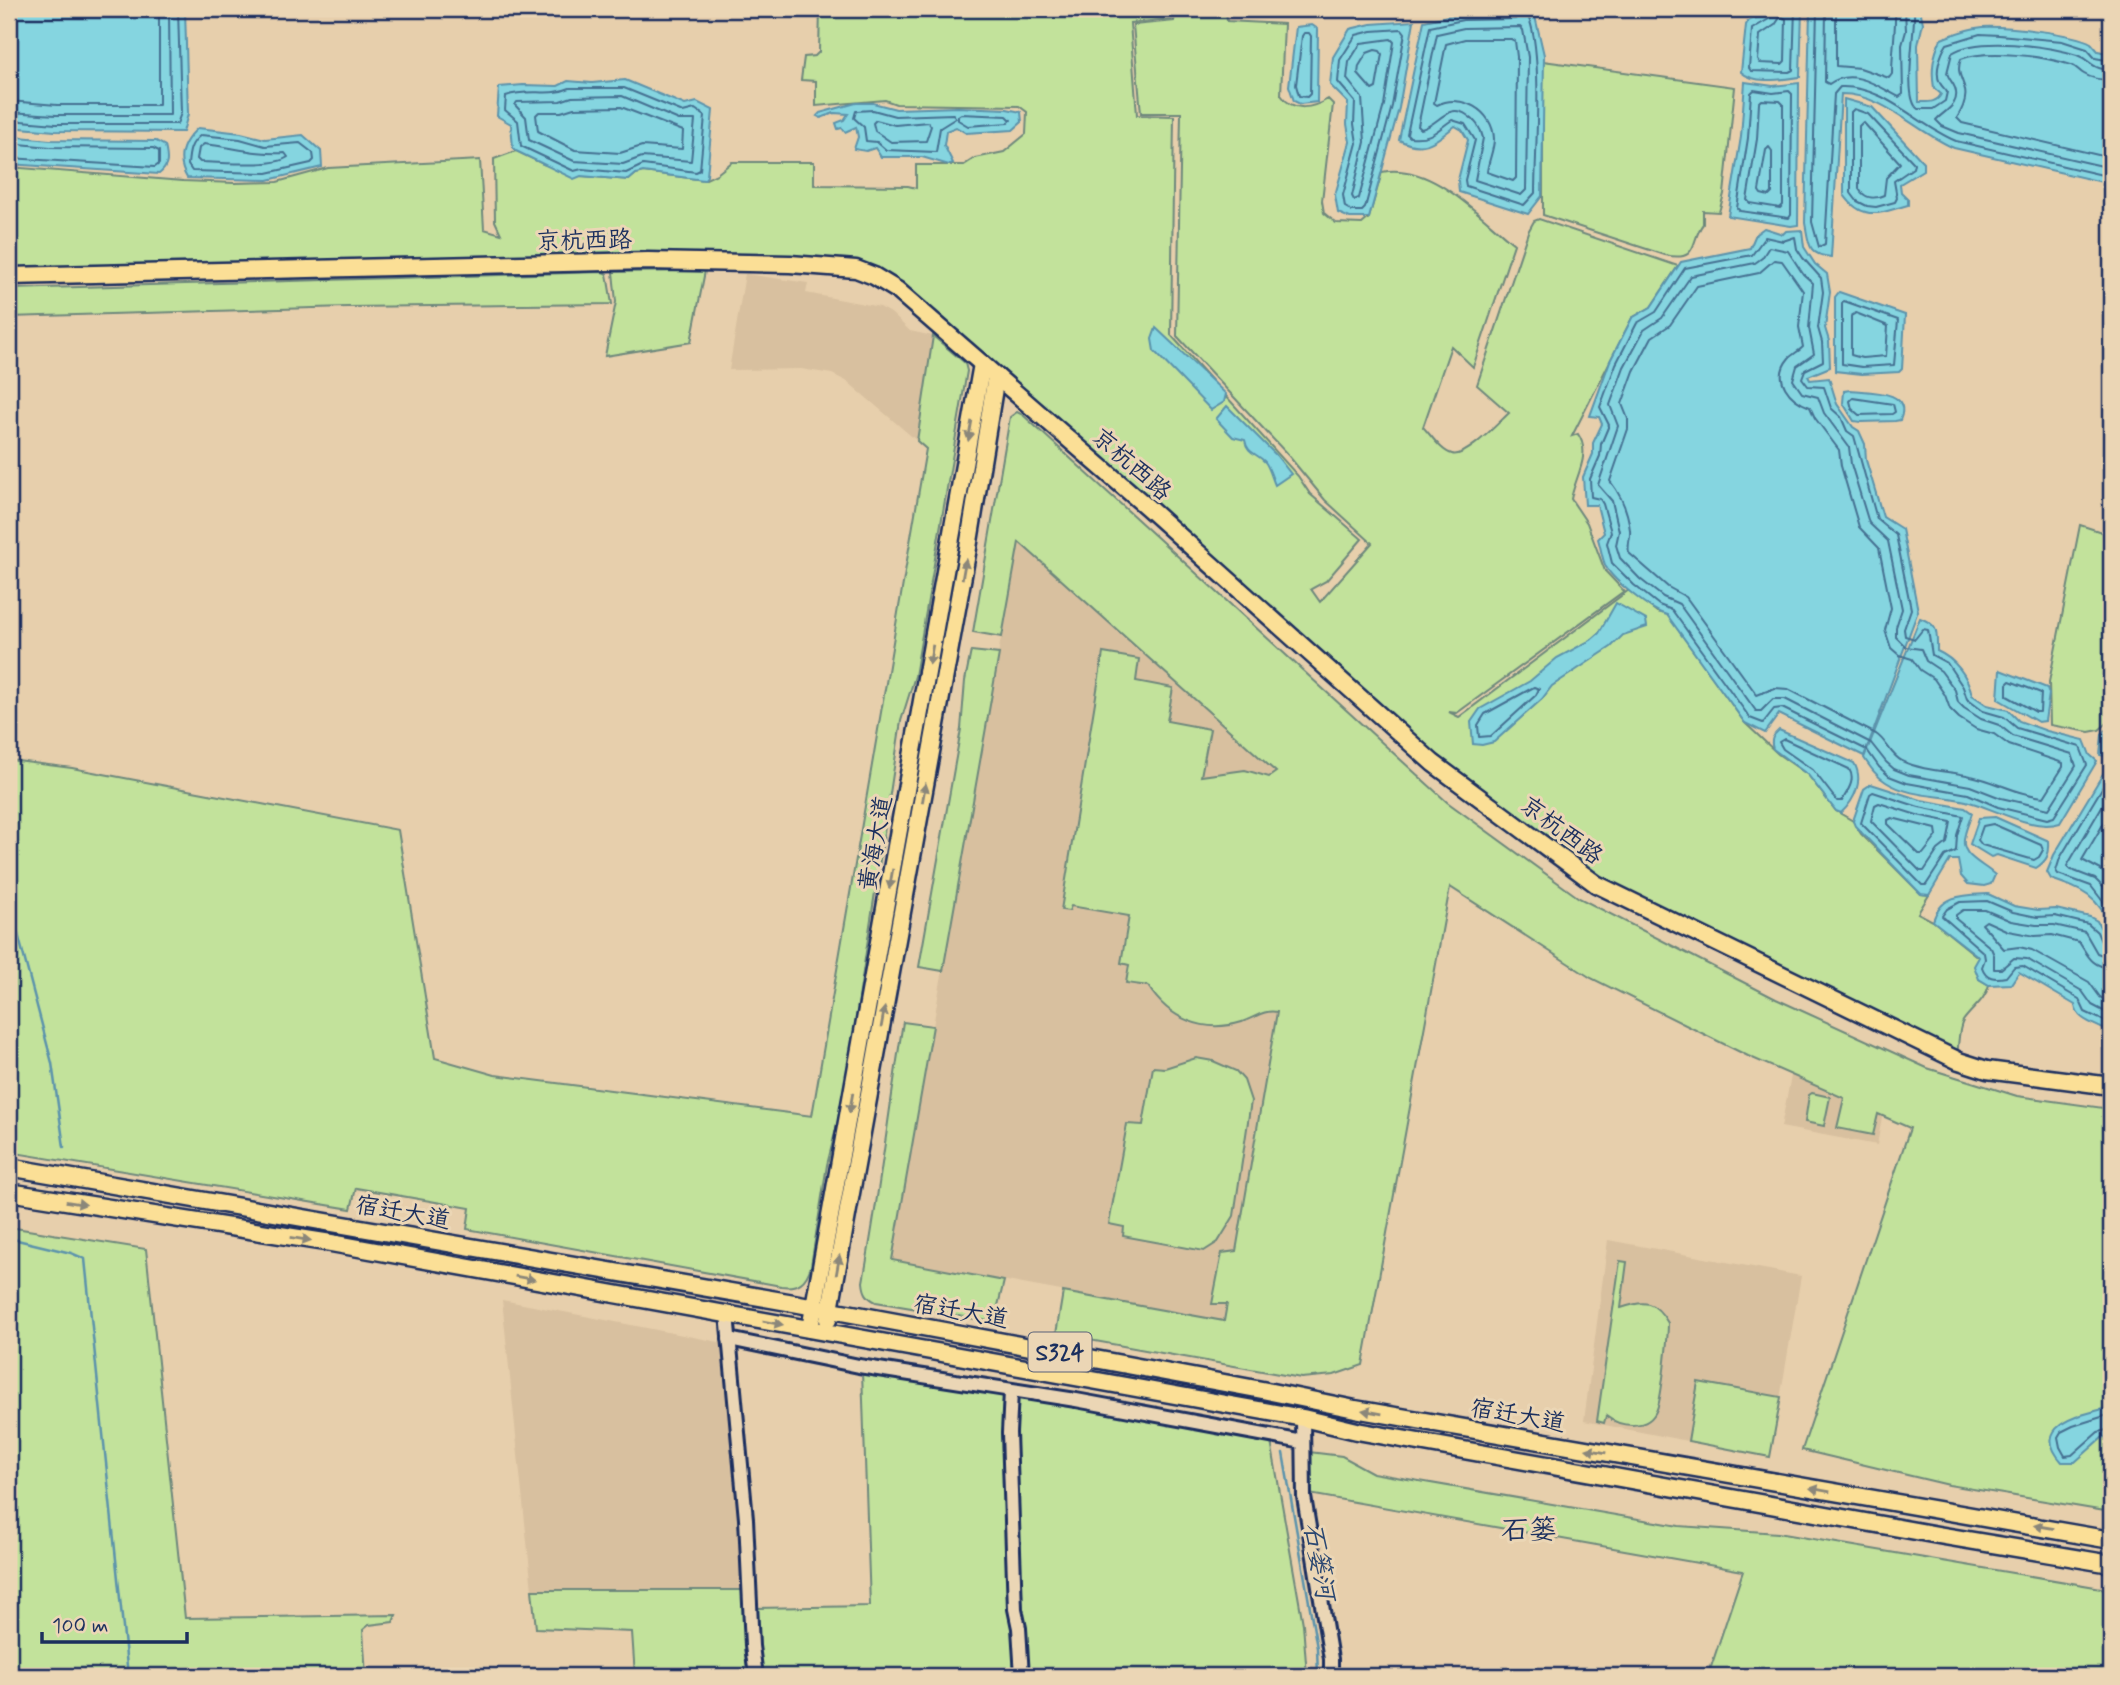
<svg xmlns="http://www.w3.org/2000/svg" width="2120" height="1685" font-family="Mynerve,'LXGW WenKai TC',sans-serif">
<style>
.built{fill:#d8c09f}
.green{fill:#c2e29b;stroke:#6e887c;stroke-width:2}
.water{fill:#85d5e0;stroke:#5b93ac;stroke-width:2}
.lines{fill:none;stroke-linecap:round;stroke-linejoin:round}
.shore{stroke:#457192;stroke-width:2}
.stream{stroke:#5b93ac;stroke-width:2.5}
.minor-casing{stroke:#1b2f5e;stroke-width:18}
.major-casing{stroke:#1b2f5e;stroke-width:21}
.minor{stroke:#ebd6b5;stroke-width:12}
.major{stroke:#fbdf96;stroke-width:16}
.oneway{fill:#8b877a}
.labels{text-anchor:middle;stroke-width:6;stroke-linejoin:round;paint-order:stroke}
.shield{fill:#ebd6b5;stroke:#596178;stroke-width:2}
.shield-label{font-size:23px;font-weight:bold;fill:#1b2f5e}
.street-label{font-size:24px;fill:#1b2f5e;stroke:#ebd6b5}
.water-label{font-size:26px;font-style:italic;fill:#2b4872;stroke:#ebd6b5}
.quarter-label{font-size:28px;fill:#1b2f5e;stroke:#ebd6b5}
</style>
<rect width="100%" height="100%" fill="#e7cfac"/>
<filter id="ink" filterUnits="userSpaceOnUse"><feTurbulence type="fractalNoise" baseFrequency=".0143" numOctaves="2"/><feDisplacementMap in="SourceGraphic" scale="14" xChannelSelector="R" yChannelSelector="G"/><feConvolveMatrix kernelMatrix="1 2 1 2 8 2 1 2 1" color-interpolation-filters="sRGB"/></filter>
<g filter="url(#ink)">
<g class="built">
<polygon points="745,274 808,283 806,293 880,307 891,313 910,331 933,336 917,441 848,382 832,374 801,369 729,370"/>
<polygon points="1018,541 1313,804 1236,1252 1222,1253 1213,1303 1228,1304 1224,1321 892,1260"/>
<polygon points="1793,1066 1888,1084 1877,1145 1781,1127"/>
<polygon points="1608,1240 1801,1276 1770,1457 1584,1421"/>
<polygon points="502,1300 724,1343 744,1590 532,1590"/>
</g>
<g class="green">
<path d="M820 9H1174L1172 19 1130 23 1137 115 1174 116 1171 335 1298 476 1310 494 1362 539 1326 581 1311 589 1320 602 1372 543 1325 500 1288 455 1177 336 1181 113H1141L1133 25 1174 21 1176 9H1226L1227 21 1284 24 1281 95C1293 113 1313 108 1328 99L1333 104 1322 201 1324 213 1336 223 1362 224 1369 218 1382 172C1431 162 1478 215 1514 244L1473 367 1451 346 1423 427C1431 435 1441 451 1452 454 1465 459 1499 422 1509 413L1477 385 1528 232 1534 221 1539 219 1678 266 1651 307 1632 318 1572 436 1578 434C1592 454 1575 477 1571 499L1587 523 1605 571 1624 591 1457 713 1449 712 1459 717 1629 590 1657 612 1667 614 1745 723 1778 754 1808 775 1836 811 1853 821 1861 834 1921 894 1929 895 1918 913 1933 921 1979 958V979L1989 985C1985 1001 1972 1008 1963 1021 1958 1030 1959 1044 1957 1055L1605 884 1424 747 903 285 844 262 9 270V167L183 181 235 183 277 182 328 168 480 160 484 229 501 234 495 221 494 159 516 151 543 164 581 176 629 180 636 174 643 172 704 180 717 174 732 162H814V185L908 186 916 188V165H964L975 158 1004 152 1026 134 1027 112 1019 106 896 104 885 100 816 106V81L801 80 804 57 815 56 819 52Z"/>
<path d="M1543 61 1735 87 1724 194 1719 212 1703 211V224C1690 240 1700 263 1665 255L1543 215Z"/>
<polygon points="705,271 691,342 605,356 616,302 613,272"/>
<polygon points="603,272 607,274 612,304 347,307 9,317 9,289"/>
<path d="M933 336 965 363 967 371 915 676 901 721 844 1097 827 1165 811 1266C806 1283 798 1288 781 1286L467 1229 470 1208 356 1188 351 1209 9 1152V760L72 768 398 830 435 1058 495 1075 812 1116 926 449 917 441Z"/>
<path d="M1017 412 1023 415 1447 802 1579 898 1776 999 1927 1068 2017 1096 2111 1109V1512L1949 1485 1802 1450 1910 1128 1878 1114 1873 1135 1837 1128 1844 1098 1748 1056 1591 978 1450 887 1363 1365 1334 1375 1301 1378 1056 1334 1063 1292 1224 1321 1227 1304H1212L1222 1253 1236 1251 1277 1012C1265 1009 1254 1018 1242 1022 1204 1034 1169 1019 1148 986L1126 983 1129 965 1121 963 1129 916 1071 906 1069 911 1061 910 1103 653 1139 659 1136 681 1173 688 1167 721 1210 729 1201 776 1245 770 1269 777 1276 772 1019 542 1002 637 973 632 1010 417Z"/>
<polygon points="2080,525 2111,535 2111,720 2099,730 2089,732 2050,725 2049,682"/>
<polygon points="971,651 999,654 943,971 919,967 961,729 965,681"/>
<path d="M903 1022 933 1026 892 1260 1004 1281 994 1322 876 1302C866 1297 864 1292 863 1282 879 1195 889 1109 903 1022Z"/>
<polygon points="1196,1058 1213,1061 1236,1071 1244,1080 1251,1101 1234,1216 1218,1242 1204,1251 1123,1236 1124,1227 1109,1224 1127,1124 1143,1125 1153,1067 1165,1068"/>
<polygon points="1812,1093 1830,1097 1824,1126 1805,1122 1809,1095"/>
<polygon points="9,1227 146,1249 185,1618 396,1615 393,1622 369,1625 363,1630 366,1676 9,1676"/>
<path d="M1620 1261 1627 1262 1621 1308C1644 1300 1655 1300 1668 1323 1668 1337 1662 1397 1657 1409 1649 1431 1620 1427 1606 1416L1604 1423 1597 1421Z"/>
<polygon points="862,1371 1270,1436 1303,1624 1307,1676 635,1676 632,1632 536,1628 532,1590 744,1590 755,1608 870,1606"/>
<polygon points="1698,1382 1781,1397 1770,1457 1688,1441"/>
<polygon points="1309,1452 1342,1456 1373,1473 1679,1526 1778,1533 2101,1588 2111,1597 2111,1676 1708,1676 1743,1571 1309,1494"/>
</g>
<g class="water">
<polygon points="9,9 185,9 188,114 183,132 55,131 9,127"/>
<path d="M1765 9H1802L1800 77C1784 79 1755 85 1741 72L1746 25 1748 21 1764 14Z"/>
<path d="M1810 9H1920L1923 23 1918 45 1919 102C1928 102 1937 103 1941 94L1934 88C1931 70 1933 56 1941 39 1954 34 1968 28 1983 27 2004 26 2074 33 2091 43 2092 44 2097 50 2098 51L2111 54V184L1954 148C1916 132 1884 94 1841 94L1831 257C1807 255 1809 243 1805 223Z"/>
<path d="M1534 12 1544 55 1542 196 1528 214 1459 192 1458 180 1468 140 1462 130 1455 126C1436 141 1424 153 1399 140L1424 21 1462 13Z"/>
<polygon points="1414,21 1399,108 1369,218 1350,218 1338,213 1335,195 1350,142 1347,124 1348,103 1330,85 1333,57 1350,29 1371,24"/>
<polygon points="1312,25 1318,29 1317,102 1300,104 1294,101 1289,86 1296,27"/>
<polygon points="625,80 685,105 697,102 713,110 707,176 704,180 643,172 636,174 629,180 581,176 574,179 516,151 513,148 511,124 497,116 499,87 523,85 558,86 568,81 592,83"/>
<polygon points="1745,82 1773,86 1799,83 1798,225 1791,226 1728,216 1741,137"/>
<path d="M1844 99 1872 107 1923 162V170L1900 184 1901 192 1908 199V205C1880 213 1863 222 1844 195Z"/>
<polygon points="856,103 873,103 896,109 958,107 1007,109 1021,112 1022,122 1013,130 966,133 956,127 946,131 944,145 953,163 949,165 922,157 881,157 875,148 866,151 854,149 858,137 856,127 845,132 842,128 838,129 836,123 844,120 848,114 834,113 821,118 817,116 820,113"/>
<path d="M198 128 241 133 265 139 303 135 321 151 322 167 268 180 187 178C176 159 182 142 198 128Z"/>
<path d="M9 136 50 140 156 141 165 146C168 159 169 166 159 174L9 164Z"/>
<path d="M1764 228 1783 234 1786 231 1802 230 1804 247 1815 264 1827 274 1830 292 1825 328 1829 341 1830 367 1808 376 1810 380 1829 378 1837 404 1853 427 1859 431 1865 444 1866 460 1883 517 1902 529 1918 611 1864 756 1779 714 1765 733 1745 723 1667 615C1651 611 1614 581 1606 567 1602 559 1601 548 1598 539L1604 533 1597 505H1585L1583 477 1593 454V443L1602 424 1599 417 1590 416 1610 361 1632 318 1651 307 1681 262 1750 248 1756 234Z"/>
<polygon points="1839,292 1905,315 1902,369 1899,372 1862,374 1835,371 1835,297"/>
<polygon points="1156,328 1226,394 1224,402 1211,410 1154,351 1152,339"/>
<path d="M1851 390C1870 392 1913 390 1900 420L1895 421 1861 422 1854 421 1843 403 1844 391Z"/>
<path d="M1227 406 1276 455 1291 474 1275 485C1272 478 1269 467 1265 462 1257 453 1247 454 1245 440L1233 437 1216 419Z"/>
<polygon points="1616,603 1646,620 1647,627 1623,635 1611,647 1552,686 1542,699 1494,742 1482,745 1473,744 1471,722 1480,709 1530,681 1557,658 1591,640 1599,633"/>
<path d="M1920 618C1939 625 1937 632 1937 651 1955 659 1968 676 1972 695L1987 705 2008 710 2019 721 2047 731 2084 740 2090 755 2097 761 2060 823C2032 832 1994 808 1966 801 1940 795 1909 797 1886 782 1876 776 1870 767 1864 758Z"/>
<polygon points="2000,670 2047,688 2049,694 2045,721 2038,722 1998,699"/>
<polygon points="2111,724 2111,757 2100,755 2102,735"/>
<path d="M1779 730 1854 763C1864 780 1855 800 1841 813L1836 811 1808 775 1773 749C1770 740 1773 735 1779 730Z"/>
<path d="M2111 766V928C2098 895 2082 890 2051 879L2047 872 2054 855 2107 767Z"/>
<path d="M1871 784 1921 800 1965 808 1972 813C1970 820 1967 826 1965 834 1958 856 1981 862 1995 875L1991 884 1984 886 1968 884 1961 876 1958 860H1950L1929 895 1921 894 1855 826 1853 821 1864 789Z"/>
<path d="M1995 817 2049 841C2050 854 2047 861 2036 868L1997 855 1991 857 1970 844 1979 818Z"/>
<path d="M1988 894 2014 906 2038 910 2056 909 2090 917 2097 921 2109 944 2111 1029 2107 1031C2095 1024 2076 1020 2075 1005L2019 972 2011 984 1989 985 1979 979 1974 966 1979 957 1933 921C1941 894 1964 895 1988 894Z"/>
<path d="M2111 1407V1435L2102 1438 2075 1462H2062C2028 1424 2084 1414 2111 1407Z"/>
</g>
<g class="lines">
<g class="shore">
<polyline points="1771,9 1769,19 1752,29 1749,68 1751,71 1789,72 1793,70 1795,9"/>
<path d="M1817 9 1812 222 1819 247 1825 244 1834 94 1840 87C1884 85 1917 125 1956 141L2111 177"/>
<path d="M1826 9 1825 82 1829 84C1852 67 1878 86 1899 97L1903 94 1902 45 1906 31 1905 9"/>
<path d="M1836 9V66L1860 68 1889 78 1892 74C1892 52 1896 31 1895 9"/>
<path d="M1914 9C1916 29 1902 98 1918 109H1933L1945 101 1947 92C1945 89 1942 87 1940 83 1934 72 1941 53 1947 44L1980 34 1999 35 2062 41 2087 49 2095 58 2111 61"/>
<path d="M1523 13 1527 14C1544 47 1535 152 1535 193L1524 205 1466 186 1465 180 1475 140 1465 124 1452 120C1435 131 1433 139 1410 137L1407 134 1430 27 1463 20 1515 19Z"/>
<polygon points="1781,16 1786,19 1785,61 1782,64 1760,63 1758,60 1760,35 1775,25"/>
<path d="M1520 27 1523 30 1528 57 1526 190 1521 195 1475 180 1483 138C1481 129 1475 120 1467 115 1447 102 1439 125 1421 129L1418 126 1437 34 1464 28Z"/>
<polygon points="1402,29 1405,33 1392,106 1365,208 1362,211 1352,211 1345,207 1343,195 1357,143 1354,124 1355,102 1338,82 1340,60 1356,35 1372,31"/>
<polygon points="1304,33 1309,33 1311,36 1310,94 1307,97 1299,96 1296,85 1302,36"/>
<polygon points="1391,39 1394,42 1384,105 1359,198 1354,200 1352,196 1365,142 1362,98 1347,79 1349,62 1361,43"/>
<path d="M1465 39H1511L1515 41 1517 57 1516 178 1513 181 1487 172C1488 162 1494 150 1494 139 1493 110 1461 93 1437 105L1434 103 1446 44Z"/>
<polygon points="1375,50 1380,51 1382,54 1376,88 1372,90 1358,74 1359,66 1367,53"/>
<path d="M2111 70C2090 69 2091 60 2077 55 2047 46 1979 36 1952 53L1947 73C1949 80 1953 82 1955 88 1961 105 1944 111 1936 120L1942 126 1959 133 2111 168"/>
<path d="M2111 80C2102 80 2092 79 2084 74 2079 71 2077 67 2071 65 2044 56 1987 49 1961 59 1952 82 1978 84 1957 118L1962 123 2111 158"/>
<path d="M570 88H624L683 112 695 109 705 116 700 170 696 172 643 165 626 173 582 169 574 171 521 146 518 121 505 110 506 96C527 88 550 97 570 88Z"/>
<polygon points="1754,90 1773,93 1789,91 1792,94 1791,215 1789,218 1740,211 1737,208 1748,138 1751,93"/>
<polygon points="622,96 679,120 695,120 691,161 642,157 623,164 574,161 529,140 526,117 515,105 517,102 560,101 572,97"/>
<polygon points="1762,100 1780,101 1783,104 1783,205 1780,208 1750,203 1747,200 1757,139 1759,103"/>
<polyline points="9,101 57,105 159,105 159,9"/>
<polygon points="621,107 683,131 682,149 642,146 620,153 575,150 538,131 536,115 539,112 561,112 574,108"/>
<polygon points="1854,109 1868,114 1914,163 1913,168 1894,181 1897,198 1895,202 1876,207 1867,206 1857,201 1851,193 1851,112"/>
<polygon points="873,110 895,116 953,114 956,118 940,128 936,152 886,150 877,142 866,141 864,127 854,118 856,111"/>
<polyline points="9,112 56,115 170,115 169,9"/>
<polygon points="961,114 1007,116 1011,120 1008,123 968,126 958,120 958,116"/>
<polyline points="9,120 56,124 177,124 181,113 178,9"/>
<polygon points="876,120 895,125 928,122 931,126 926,141 891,142 875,131 873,123"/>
<path d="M1863 122 1900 163 1886 178 1884 195C1875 199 1865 199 1859 189V126Z"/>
<path d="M201 135 240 139 265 146 300 143 313 153 314 160 311 163 267 173 192 171 188 165C189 152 190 143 201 135Z"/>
<polyline points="9,143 50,147 153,148 159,151 159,164 155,167 9,158"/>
<path d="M204 144C232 147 257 155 285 153L288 157C273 168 220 162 200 162L197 159 199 148Z"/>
<polygon points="1769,147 1772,151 1772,193 1769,196 1761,194 1759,191 1766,150"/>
<polygon points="1765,237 1783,241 1795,237 1797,249 1803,258 1821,278 1823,292 1818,328 1822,342 1823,361 1805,370 1802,378 1808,386 1824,387 1831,408 1841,417 1847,431 1854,436 1877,519 1896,535 1911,609 1904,629 1905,636 1915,639 1923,629 1928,630 1932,655 1947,663 1963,687 1967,699 1983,711 2004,717 2017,728 2080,747 2087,765 2054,817 2047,819 1998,807 1968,794 1907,783 1889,776 1879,767 1867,750 1782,708 1774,709 1763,723 1750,718 1672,610 1659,605 1634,585 1612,563 1607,543 1611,532 1603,504 1600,499 1591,497 1590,479 1600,456 1601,444 1609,425 1600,407 1616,364 1637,323 1656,312 1685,268 1752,255"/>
<polygon points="1769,247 1788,251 1803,274 1813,283 1809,328 1814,354 1797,366 1793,380 1802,393 1818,397 1824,413 1849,447 1851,464 1869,523 1888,541 1902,609 1896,627 1896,637 1906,647 1921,649 1926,661 1941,671 1955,690 1958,702 1964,708 1981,719 1999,725 2013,736 2072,754 2076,766 2049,809 2001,798 1970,786 1909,775 1894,769 1886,762 1871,743 1785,699 1773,699 1761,711 1756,711 1679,604 1663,597 1640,579 1620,558 1616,545 1619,531 1612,501 1598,485 1618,426 1610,405 1624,367 1644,330 1662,318 1691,276 1755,263 1762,258"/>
<path d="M1774 260 1782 261 1803 291 1799 327 1803 347C1799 351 1793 354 1789 358 1771 379 1790 400 1810 407L1815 418 1839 450 1841 466 1859 527 1879 548 1891 608 1885 630 1891 648 1899 655 1912 659 1920 670 1934 679 1945 695 1950 709 1959 718 1976 729 1994 734 2009 745 2063 763V767L2044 797C2018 795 1996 781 1971 776 1949 771 1923 771 1902 761 1890 755 1887 741 1876 734L1788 689 1775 688 1757 695 1686 597 1668 587 1629 553C1627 544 1631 538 1630 530 1628 511 1621 495 1610 481L1628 429V419L1622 404 1634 371 1652 337 1670 325 1697 286 1759 273Z"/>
<polygon points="1844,301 1898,320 1894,365 1862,367 1842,364 1842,304"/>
<polygon points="1856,313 1888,326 1886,356 1862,358 1851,355 1851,316"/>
<polygon points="1853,398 1893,404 1895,412 1892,414 1859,415 1852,409 1850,401"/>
<polygon points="2010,681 2041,693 2040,712 2036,712 2007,696 2007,684"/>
<polygon points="1534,687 1539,689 1536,695 1491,736 1479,737 1478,725 1485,714"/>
<path d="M1784 739 1849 769C1856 780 1848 790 1842 801H1837L1813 770 1783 749 1779 742Z"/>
<polyline points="2111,773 2060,858 2056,871 2058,874 2091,886 2111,912"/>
<polyline points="2111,791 2067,866 2069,869 2095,879 2111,895"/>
<polygon points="1873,792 1919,807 1963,816 1957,835 1956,851 1945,856 1926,885 1922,885 1861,823 1870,794"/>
<polygon points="1879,803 1917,815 1951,822 1947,843 1938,850 1924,871 1920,871 1871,821 1875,805"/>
<polyline points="2111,811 2082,860 2101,870 2111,880"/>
<polygon points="1892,818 1936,829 1937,836 1923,854 1919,854 1888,824 1888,820"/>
<polygon points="1993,824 2041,845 2043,850 2039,857 2034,860 1982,845 1978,840 1983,826"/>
<path d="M2111 949 2103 946 2097 932 2088 924 2055 916 2037 917 2013 912 1987 901 1960 902 1947 909 1942 916 1984 953 1985 959 1982 967C1986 979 1995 979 2006 977L2014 967 2023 966 2079 999 2085 1012 2111 1024"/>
<polyline points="2111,958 2097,953 2085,932 2054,925 2036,925 2011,921 1985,910 1963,910 1956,915 1956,919 1991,948 1994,955 1994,969 2001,969 2014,958 2027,959 2082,991 2092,1005 2111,1015"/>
<path d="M2111 968C2092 967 2088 956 2079 942L2052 935 2035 936 2008 931 1986 921 1982 924 2004 949 2019 947 2032 950 2089 982 2100 997 2111 1003"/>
<polyline points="2111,1414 2073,1426 2061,1432 2058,1437 2060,1447 2065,1456 2072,1455 2098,1432 2111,1429"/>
</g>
<g class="stream">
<polyline points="9,900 52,1063 64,1147"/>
<polyline points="9,1238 71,1253 85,1259 128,1676"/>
<polyline points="1283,1453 1317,1648 1318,1676"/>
</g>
<g class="minor-casing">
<g id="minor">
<polyline points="727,1314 746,1519 752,1646 756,1676"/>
<polyline points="729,1339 859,1366 1076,1400 1303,1442"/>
<polyline points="1011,1391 1009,1433 1015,1609 1019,1628 1022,1676"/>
<polyline points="1303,1418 1304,1497 1331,1659 1331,1676"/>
</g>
</g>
<g class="major-casing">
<g id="major">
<polyline points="9,276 648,261 790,264 856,269 874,276 897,290 1147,507 1433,763 1596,884 1959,1061 1987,1070 2111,1086"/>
<polyline points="9,1167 788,1302 1262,1390 1355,1409 2111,1540"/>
<polyline points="9,1192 331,1243 1303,1418 1357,1431 1938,1535 2111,1564"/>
<polyline points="828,1320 968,548 996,376"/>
<polyline points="810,1329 982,364"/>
</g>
</g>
<use href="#minor" class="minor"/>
<use href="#major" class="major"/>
</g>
<defs><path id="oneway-solid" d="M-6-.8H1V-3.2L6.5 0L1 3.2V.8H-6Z" transform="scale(1.75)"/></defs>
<g class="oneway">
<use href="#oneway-solid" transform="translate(970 431) rotate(100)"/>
<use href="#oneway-solid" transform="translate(964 569) rotate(-80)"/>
<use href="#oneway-solid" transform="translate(931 655) rotate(100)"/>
<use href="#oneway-solid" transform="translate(924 793) rotate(-80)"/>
<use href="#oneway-solid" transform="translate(891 879) rotate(100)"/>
<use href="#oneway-solid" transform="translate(883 1017) rotate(-80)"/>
<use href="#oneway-solid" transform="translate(851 1103) rotate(100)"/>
<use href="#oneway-solid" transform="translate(76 1203) rotate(9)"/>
<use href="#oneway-solid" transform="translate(301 1239) rotate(9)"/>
<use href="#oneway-solid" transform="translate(838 1265) rotate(-80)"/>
<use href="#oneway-solid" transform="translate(525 1278) rotate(10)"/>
<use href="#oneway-solid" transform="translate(773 1323) rotate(10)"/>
<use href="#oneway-solid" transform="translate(1372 1412) rotate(-170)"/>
<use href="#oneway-solid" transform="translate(1596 1451) rotate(-170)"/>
<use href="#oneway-solid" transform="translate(1820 1490) rotate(-170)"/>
<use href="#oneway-solid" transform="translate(2044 1527) rotate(-171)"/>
</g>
</g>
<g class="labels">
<rect class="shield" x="1028.5" y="1332.5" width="63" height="39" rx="5"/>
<g class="shield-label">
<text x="1060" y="1360">S324</text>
</g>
<g class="street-label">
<text transform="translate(584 240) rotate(-1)" y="8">京杭西路</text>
<text transform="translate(1132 464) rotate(41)" y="8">京杭西路</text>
<text transform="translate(1562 830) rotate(37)" y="8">京杭西路</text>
<text transform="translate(875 843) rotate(-80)" y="8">黄海大道</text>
<text transform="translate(403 1212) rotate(10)" y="8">宿迁大道</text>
<text transform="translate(961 1311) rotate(10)" y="8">宿迁大道</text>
<text transform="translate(1518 1415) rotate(10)" y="8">宿迁大道</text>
</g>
<g class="water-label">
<text transform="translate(1320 1561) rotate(80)" y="9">石篓河</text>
</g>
<g class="quarter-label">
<text x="1529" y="1539">石篓</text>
</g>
</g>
<rect width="2120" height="1685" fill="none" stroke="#ebd6b5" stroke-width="35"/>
<rect x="18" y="18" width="2085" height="1650" fill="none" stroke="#1b2f5e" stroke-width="2.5" filter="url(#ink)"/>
<path d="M42 1632v10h145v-10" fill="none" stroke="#1b2f5e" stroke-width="3.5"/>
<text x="52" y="1632" font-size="21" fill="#1b2f5e" stroke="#ebd6b5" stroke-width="5" paint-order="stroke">100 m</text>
</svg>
